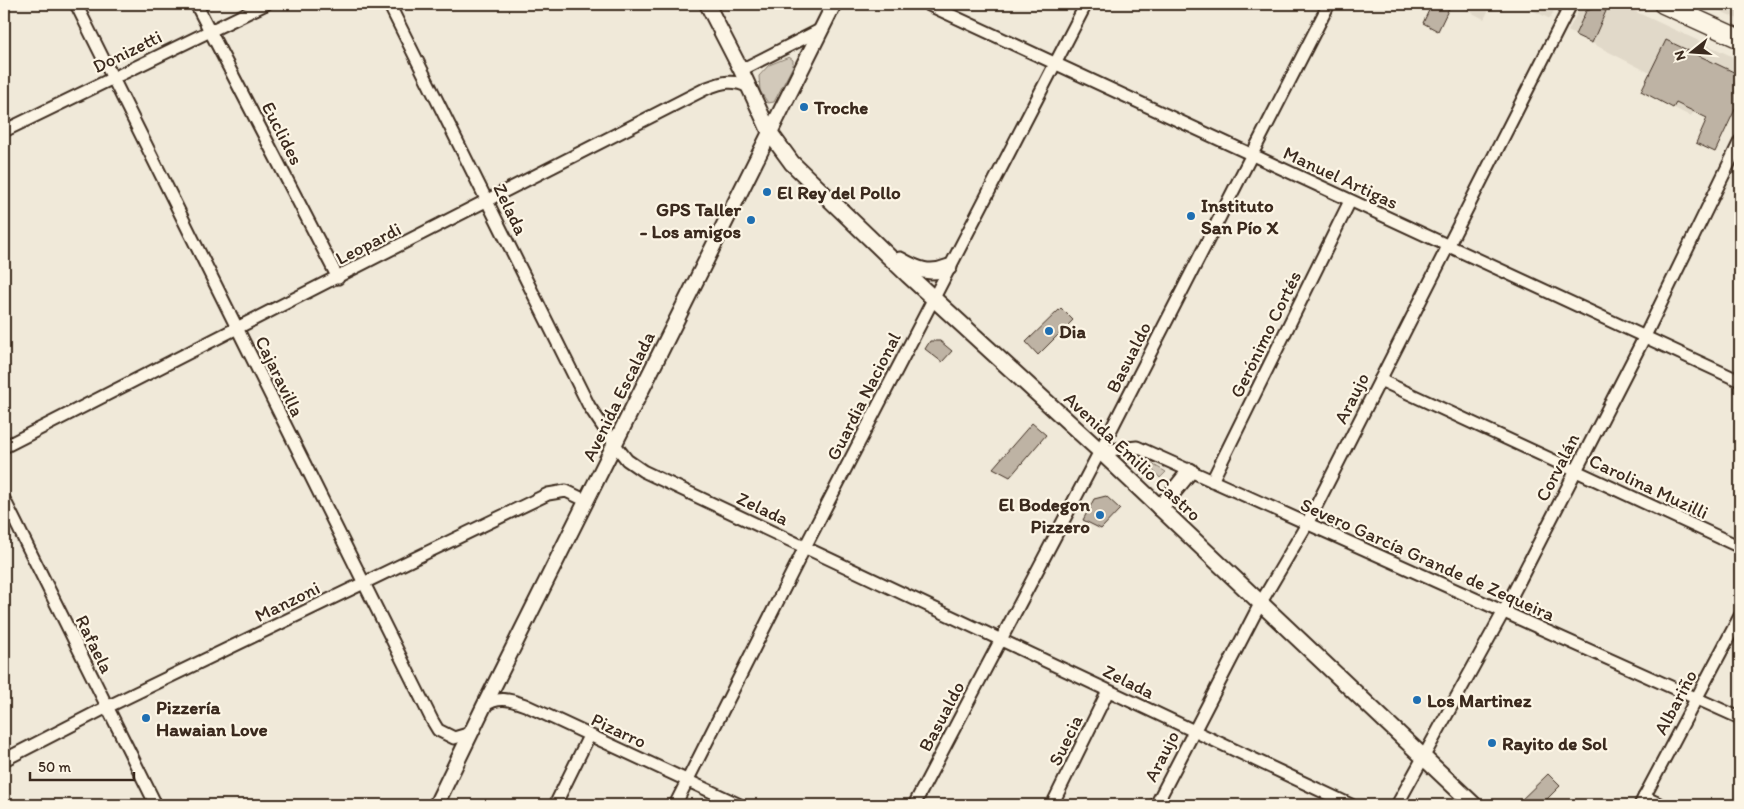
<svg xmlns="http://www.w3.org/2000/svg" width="1744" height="809" font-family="Itim,sans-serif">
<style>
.built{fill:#e1d9c9}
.green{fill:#d2c9ba;stroke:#867a6c}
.building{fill:#beb3a4;stroke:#3b2a1e}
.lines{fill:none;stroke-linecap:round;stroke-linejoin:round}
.minor-casing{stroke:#3b2a1e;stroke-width:15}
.tertiary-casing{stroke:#3b2a1e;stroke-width:18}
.secondary-casing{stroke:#3b2a1e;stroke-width:19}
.primary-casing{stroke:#3b2a1e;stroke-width:21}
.minor{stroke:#fcf5e5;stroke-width:11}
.tertiary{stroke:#fcf5e5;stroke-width:14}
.secondary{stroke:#fcf5e5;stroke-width:15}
.primary{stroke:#fcf5e5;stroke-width:18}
.poi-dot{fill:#1f6fb2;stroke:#fcf5e5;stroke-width:2}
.labels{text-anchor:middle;stroke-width:4.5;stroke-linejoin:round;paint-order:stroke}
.street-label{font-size:19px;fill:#3b2a1e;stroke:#fcf5e5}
.poi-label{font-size:19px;font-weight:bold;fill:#3b2a1e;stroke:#fcf5e5;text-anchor:start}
</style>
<rect width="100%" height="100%" fill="#f0e9d9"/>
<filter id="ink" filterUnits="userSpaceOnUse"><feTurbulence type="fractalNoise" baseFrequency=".02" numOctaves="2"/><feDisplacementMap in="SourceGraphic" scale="10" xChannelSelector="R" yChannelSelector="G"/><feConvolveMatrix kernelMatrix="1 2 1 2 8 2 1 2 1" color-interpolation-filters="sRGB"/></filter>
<g filter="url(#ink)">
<g class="built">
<polygon points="1455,4 1492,4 1484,19"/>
<polygon points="1520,4 1557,4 1550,19"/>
<polygon points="1582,4 1619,4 1740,60 1740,97 1722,88 1690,116 1641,91 1650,73 1568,31"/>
<polygon points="1705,4 1740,4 1740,20"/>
</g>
<g class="green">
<polygon points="789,57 793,60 793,66 774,102 768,103 760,91 759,76 769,65"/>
<polygon points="1143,459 1166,472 1160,478"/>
</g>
<g class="building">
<polygon points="1432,4 1451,4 1438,31 1423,23"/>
<polygon points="1598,7 1606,11 1592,43 1575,35 1586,11"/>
<polygon points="1666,40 1740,75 1740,99 1715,152 1696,143 1707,118 1676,103 1673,108 1641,91"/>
<polygon points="1061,308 1073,320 1038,355 1026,342"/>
<polygon points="930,341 940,341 952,351 942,362 925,349"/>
<polygon points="1032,423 1046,435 1010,477 993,468"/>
<polygon points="1106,496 1120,509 1101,529 1083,520 1094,499"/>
<polygon points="1548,774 1560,786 1541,805 1516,805"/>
</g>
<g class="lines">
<g class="minor-casing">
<g id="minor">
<polyline points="76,4 432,720 438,730 454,738 471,733"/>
<polyline points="196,4 338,278"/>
<polyline points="389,4 589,406 616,446 627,460 643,471 1351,805"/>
<polyline points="927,4 1740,381"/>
<polyline points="741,70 820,30"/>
<polyline points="4,131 266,4"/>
<polyline points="1380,380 1740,547"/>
<path d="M4 447 707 88C723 82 733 79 749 87"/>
<polyline points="1100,451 1137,447 1740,718"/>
<polyline points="1212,481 1350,201"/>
<polyline points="4,499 156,805"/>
<path d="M484 706C498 696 509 699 525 705L740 805"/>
<polyline points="4,760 107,707 548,494 566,491 587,501"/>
<polyline points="1644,797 1662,805"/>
<polyline points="555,805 589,736"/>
<polyline points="675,805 805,547 1086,4"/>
<polyline points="914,805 1100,451 1329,4"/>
<polyline points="1052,805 1108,691"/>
<polyline points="1156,805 1260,604 1307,524 1571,4"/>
<polyline points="1397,805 1504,611 1645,336 1740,141"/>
<polyline points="1640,805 1740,616"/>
</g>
</g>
<g class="tertiary-casing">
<g id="tertiary">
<polyline points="707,4 741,70 770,133"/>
<polyline points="436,805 484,706 834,4"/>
</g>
</g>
<g class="secondary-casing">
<g id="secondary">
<polyline points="770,133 792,163 908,275 1100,451 1474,805"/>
<path d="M900 260C917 270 930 275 949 267"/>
<polyline points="1160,508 1190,471"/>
</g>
</g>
<g class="primary-casing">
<polyline id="primary" points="1663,4 1740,39"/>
</g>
<use href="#minor" class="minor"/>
<use href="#tertiary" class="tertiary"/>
<use href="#secondary" class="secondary"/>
<use href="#primary" class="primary"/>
</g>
</g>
<g class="poi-dot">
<circle cx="804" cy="107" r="5"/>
<circle cx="767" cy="192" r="5"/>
<circle cx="1191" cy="216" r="5"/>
<circle cx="751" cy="220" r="5"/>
<circle cx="1049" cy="331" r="5"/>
<circle cx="1100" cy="515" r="5"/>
<circle cx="1417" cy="700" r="5"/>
<circle cx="146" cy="718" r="5"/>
<circle cx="1492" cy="743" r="5"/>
</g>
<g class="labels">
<g class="street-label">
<text transform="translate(127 51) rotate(-26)" y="7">Donizetti</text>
<text transform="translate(283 133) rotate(63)" y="7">Euclides</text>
<text transform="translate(1341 177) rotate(25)" y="7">Manuel Artigas</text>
<text transform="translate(511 209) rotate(64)" y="7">Zelada</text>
<text transform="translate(368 243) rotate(-27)" y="7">Leopardi</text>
<text transform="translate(1265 334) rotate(-64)" y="7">Gerónimo Cortés</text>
<text transform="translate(1128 357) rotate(-63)" y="7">Basualdo</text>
<text transform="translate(280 376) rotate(64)" y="7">Cajaravilla</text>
<text transform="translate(618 396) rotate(-64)" y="7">Avenida Escalada</text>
<text transform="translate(863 396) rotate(-63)" y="7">Guardia Nacional</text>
<text transform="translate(1351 398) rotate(-63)" y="7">Araujo</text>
<text transform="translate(1133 456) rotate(43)" y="7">Avenida Emilio Castro</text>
<text transform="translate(1557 467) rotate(-63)" y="7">Corvalán</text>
<text transform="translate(1649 486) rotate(25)" y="7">Carolina Muzilli</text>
<text transform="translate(763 508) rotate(25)" y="7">Zelada</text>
<text transform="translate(1428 559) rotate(24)" y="7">Severo García Grande de Zequeira</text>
<text transform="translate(287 601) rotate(-26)" y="7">Manzoni</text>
<text transform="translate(95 644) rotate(64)" y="7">Rafaela</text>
<text transform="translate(1129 681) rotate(26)" y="7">Zelada</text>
<text transform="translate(1675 702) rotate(-62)" y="7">Albariño</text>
<text transform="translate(941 716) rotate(-62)" y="7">Basualdo</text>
<text transform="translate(619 730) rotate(25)" y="7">Pizarro</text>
<text transform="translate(1065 740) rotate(-64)" y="7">Suecia</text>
<text transform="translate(1161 756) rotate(-63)" y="7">Araujo</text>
</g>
<g class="poi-label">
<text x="814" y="114">Troche</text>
<text x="777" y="199">El Rey del Pollo</text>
<text x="1201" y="212">Instituto<tspan x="1201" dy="22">San Pío X</tspan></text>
<text x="741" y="216" text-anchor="end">GPS Taller<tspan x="741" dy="22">- Los amigos</tspan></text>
<text x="1059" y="338">Dia</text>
<text x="1090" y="511" text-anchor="end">El Bodegon<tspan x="1090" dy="22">Pizzero</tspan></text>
<text x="1427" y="707">Los Martinez</text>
<text x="156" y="714">Pizzería<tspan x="156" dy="22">Hawaian Love</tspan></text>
<text x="1502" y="750">Rayito de Sol</text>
</g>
</g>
<rect width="1744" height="809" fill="none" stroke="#fcf5e5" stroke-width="20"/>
<rect x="10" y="10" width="1724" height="789" fill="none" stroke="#3b2a1e" stroke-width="2" filter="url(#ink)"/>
<g transform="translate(1692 52) rotate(253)" stroke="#fcf5e5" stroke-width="4" paint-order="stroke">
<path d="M0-4L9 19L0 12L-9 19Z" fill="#3b2a1e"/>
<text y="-8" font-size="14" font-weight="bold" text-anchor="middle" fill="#3b2a1e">N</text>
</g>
<path d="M30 772v8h104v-8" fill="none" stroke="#3b2a1e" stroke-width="2.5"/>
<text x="38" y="772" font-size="15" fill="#3b2a1e" stroke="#fcf5e5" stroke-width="4" paint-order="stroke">50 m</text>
</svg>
